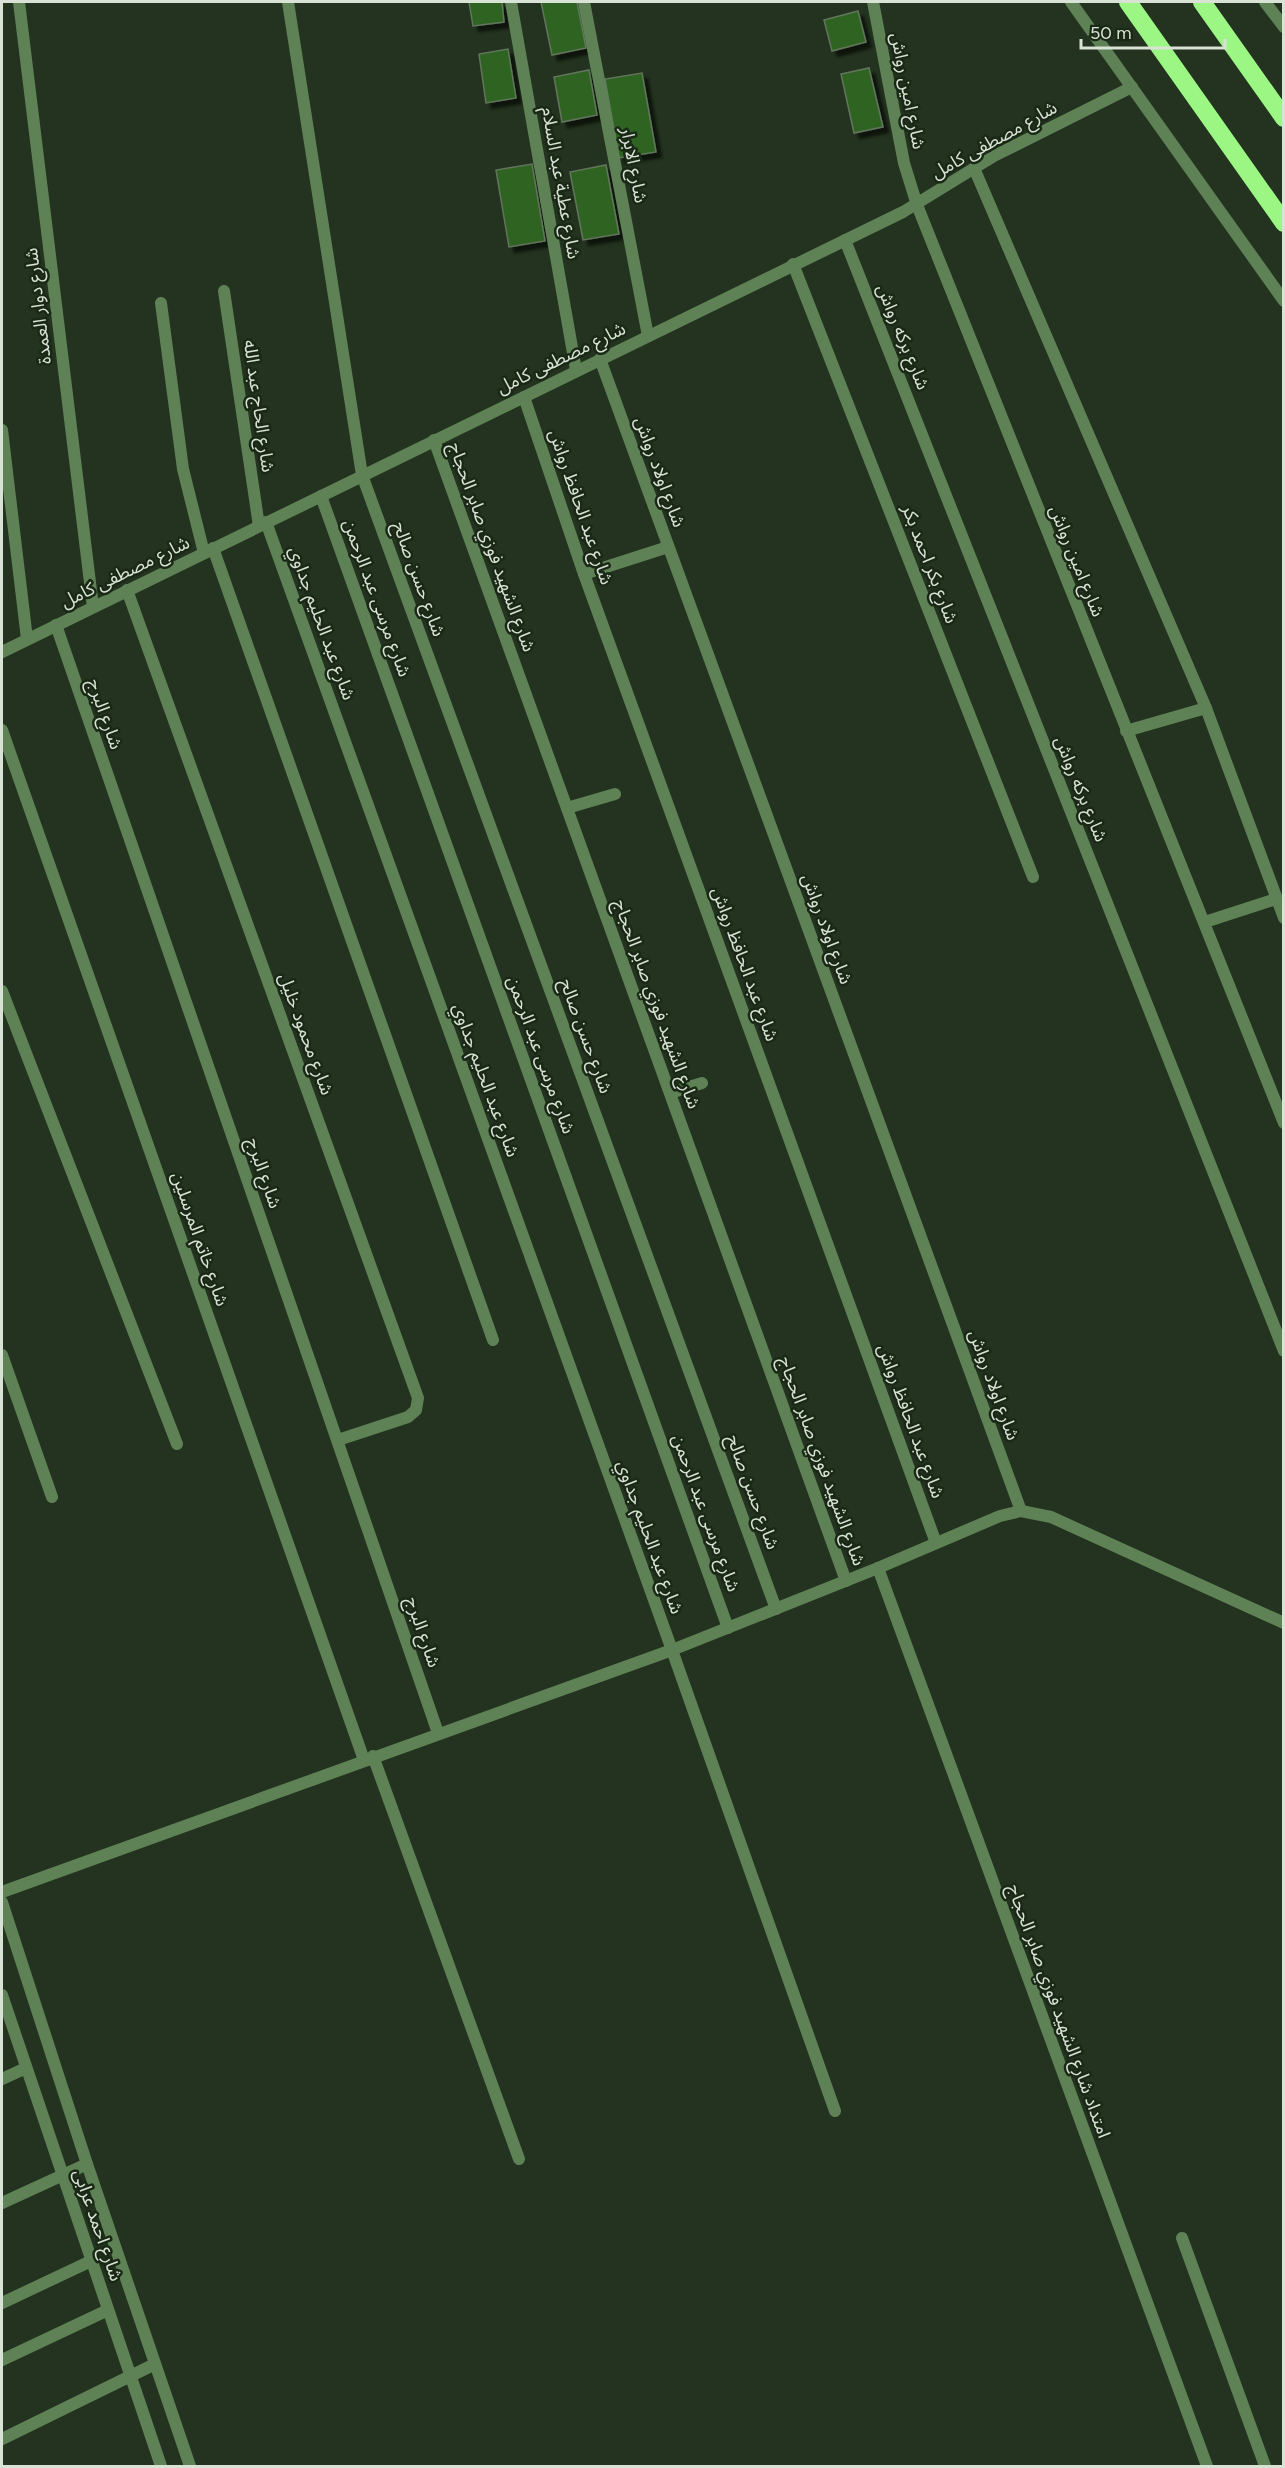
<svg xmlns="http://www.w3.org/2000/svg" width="1285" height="2468" font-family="Figtree,'Noto Sans Arabic',sans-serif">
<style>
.building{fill:#2f6321;stroke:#62755d;stroke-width:1.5;filter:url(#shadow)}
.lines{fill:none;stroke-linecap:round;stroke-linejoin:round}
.minor{stroke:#5e8255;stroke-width:12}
.tertiary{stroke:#5e8255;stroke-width:12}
.motorway{stroke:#9cf684;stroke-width:18}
.labels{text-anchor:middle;stroke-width:5;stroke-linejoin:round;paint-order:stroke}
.street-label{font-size:18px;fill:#d8e2d5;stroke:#192915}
</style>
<defs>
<filter id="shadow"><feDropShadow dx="5.5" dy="5.5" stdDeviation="1.5" flood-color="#0009"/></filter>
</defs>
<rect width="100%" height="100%" fill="#23331f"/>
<g class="building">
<polygon points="469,2 502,2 504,22 473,26"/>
<polygon points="541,2 577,2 586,48 552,55"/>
<polygon points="858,11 866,42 832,51 824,20"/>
<polygon points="508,49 516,98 486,103 479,54"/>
<polygon points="869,68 883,127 854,133 841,74"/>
<polygon points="589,70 597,115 562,122 554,77"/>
<polygon points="642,73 656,152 619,158 605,79"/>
<polygon points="532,164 545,241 509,247 496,170"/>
<polygon points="606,165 619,234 583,240 570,172"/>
</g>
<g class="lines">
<g class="minor">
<polyline points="19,2 93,607"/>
<polyline points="288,2 362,475 776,1609"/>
<polyline points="511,2 576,370"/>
<polyline points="584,2 648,336"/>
<polyline points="873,2 904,163 917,205 1284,1123"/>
<polyline points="974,168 1206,708 1284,918"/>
<polyline points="845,240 1284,1351"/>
<polyline points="793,264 1033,877"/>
<polyline points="224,291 259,526"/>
<polyline points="161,303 183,469 204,553"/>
<polyline points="600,359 1021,1511"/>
<polyline points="524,397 584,574 936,1543"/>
<polyline points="2,430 27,639"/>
<polyline points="434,440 846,1581"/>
<polyline points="321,496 728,1628"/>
<polyline points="266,522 672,1650 835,2111"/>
<polyline points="213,548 493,1340"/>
<polyline points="584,574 668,547"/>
<polyline points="127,590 418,1398 416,1410 408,1417 338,1440"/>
<polyline points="56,625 438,1733"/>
<polyline points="2,730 364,1760"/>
<polyline points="1126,731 1206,708"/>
<polyline points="567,808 615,794"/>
<polyline points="1205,922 1276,899"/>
<polyline points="2,991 177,1444"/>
<polyline points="670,1093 702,1083"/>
<polyline points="2,1355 52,1497"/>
<polyline points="878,1568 1207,2466"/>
<polyline points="373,1756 519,2159"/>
<polyline points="2,1892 672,1650 878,1568 1000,1516 1021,1511 1051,1517 1284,1623"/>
<polyline points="2,1902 87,2164 190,2466"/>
<polyline points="2,1995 161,2466"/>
<polyline points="2,2079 26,2068"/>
<polyline points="2,2203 87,2164"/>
<polyline points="1182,2238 1265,2466"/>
<polyline points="2,2303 91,2261"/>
<polyline points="2,2360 108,2310"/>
<polyline points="2,2439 155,2364"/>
</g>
<g class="tertiary">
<polyline points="1071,2 1284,301"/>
<polyline points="1265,2 1284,27"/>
<polyline points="2,652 903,212 994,156 1132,87"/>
</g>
<g class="motorway">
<polyline points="1128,2 1284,223"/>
<polyline points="1202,2 1284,118"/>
</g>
</g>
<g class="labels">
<g class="street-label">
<text transform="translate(908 91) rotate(79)" y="6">شارع امين رواش</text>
<text transform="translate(994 140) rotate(-29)" y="6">شارع مصطفى كامل</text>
<text transform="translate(634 165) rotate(79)" y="6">شارع الابرار</text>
<text transform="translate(561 183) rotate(80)" y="6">شارع عطية عبد السلام</text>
<text transform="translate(38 306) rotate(-97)" y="6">شارع دوار العمدة</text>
<text transform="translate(903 337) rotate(68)" y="6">شارع بركه رواش</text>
<text transform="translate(561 358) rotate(-26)" y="6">شارع مصطفى كامل</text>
<text transform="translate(259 406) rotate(82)" y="6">شارع الحاج عبد الله</text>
<text transform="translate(660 472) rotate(70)" y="6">شارع اولاد رواش</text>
<text transform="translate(581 507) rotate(71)" y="6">شارع عبد الحافظ رواش</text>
<text transform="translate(492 547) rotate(70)" y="6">شارع الشهيد فوزي صابر الحجاج</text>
<text transform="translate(1077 561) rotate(68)" y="6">شارع امين رواش</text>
<text transform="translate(930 564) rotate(69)" y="6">شارع بكر احمد بكر</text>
<text transform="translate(125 572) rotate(-26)" y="6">شارع مصطفى كامل</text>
<text transform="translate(419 579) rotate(70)" y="6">شارع حسن صالح</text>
<text transform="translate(377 598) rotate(70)" y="6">شارع مرسى عبد الرحمن</text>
<text transform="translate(322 623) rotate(70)" y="6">شارع عبد الحليم جداوي</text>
<text transform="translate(105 714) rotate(71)" y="6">شارع البرج</text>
<text transform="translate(1081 789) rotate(68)" y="6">شارع بركه رواش</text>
<text transform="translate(827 929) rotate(70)" y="6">شارع اولاد رواش</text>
<text transform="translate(745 964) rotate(70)" y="6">شارع عبد الحافظ رواش</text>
<text transform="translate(657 1004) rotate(70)" y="6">شارع الشهيد فوزي صابر الحجاج</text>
<text transform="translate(306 1034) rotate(70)" y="6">شارع محمود خليل</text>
<text transform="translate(586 1036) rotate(70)" y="6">شارع حسن صالح</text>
<text transform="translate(541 1055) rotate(70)" y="6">شارع مرسى عبد الرحمن</text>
<text transform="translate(486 1080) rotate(70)" y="6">شارع عبد الحليم جداوي</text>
<text transform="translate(264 1173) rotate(71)" y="6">شارع البرج</text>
<text transform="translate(200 1239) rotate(71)" y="6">شارع خاتم المرسلين</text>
<text transform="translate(994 1385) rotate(70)" y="6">شارع اولاد رواش</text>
<text transform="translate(911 1421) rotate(70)" y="6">شارع عبد الحافظ رواش</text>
<text transform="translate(822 1461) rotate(70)" y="6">شارع الشهيد فوزي صابر الحجاج</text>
<text transform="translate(753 1492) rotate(70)" y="6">شارع حسن صالح</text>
<text transform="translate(706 1513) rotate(70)" y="6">شارع مرسى عبد الرحمن</text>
<text transform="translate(650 1537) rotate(70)" y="6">شارع عبد الحليم جداوي</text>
<text transform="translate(423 1632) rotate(71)" y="6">شارع البرج</text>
<text transform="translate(1059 2011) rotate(70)" y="6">امتداد شارع الشهيد فوزي صابر الحجاج</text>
<text transform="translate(98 2225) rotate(71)" y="6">شارع احمد عرابى</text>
</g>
</g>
<rect width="1285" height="2468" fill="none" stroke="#d8e2d5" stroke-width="6"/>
<path d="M1081 39v9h144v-9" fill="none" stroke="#d8e2d5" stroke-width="3"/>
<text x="1090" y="39" font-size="18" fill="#d8e2d5" stroke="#192915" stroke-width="4.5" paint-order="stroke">50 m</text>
</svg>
